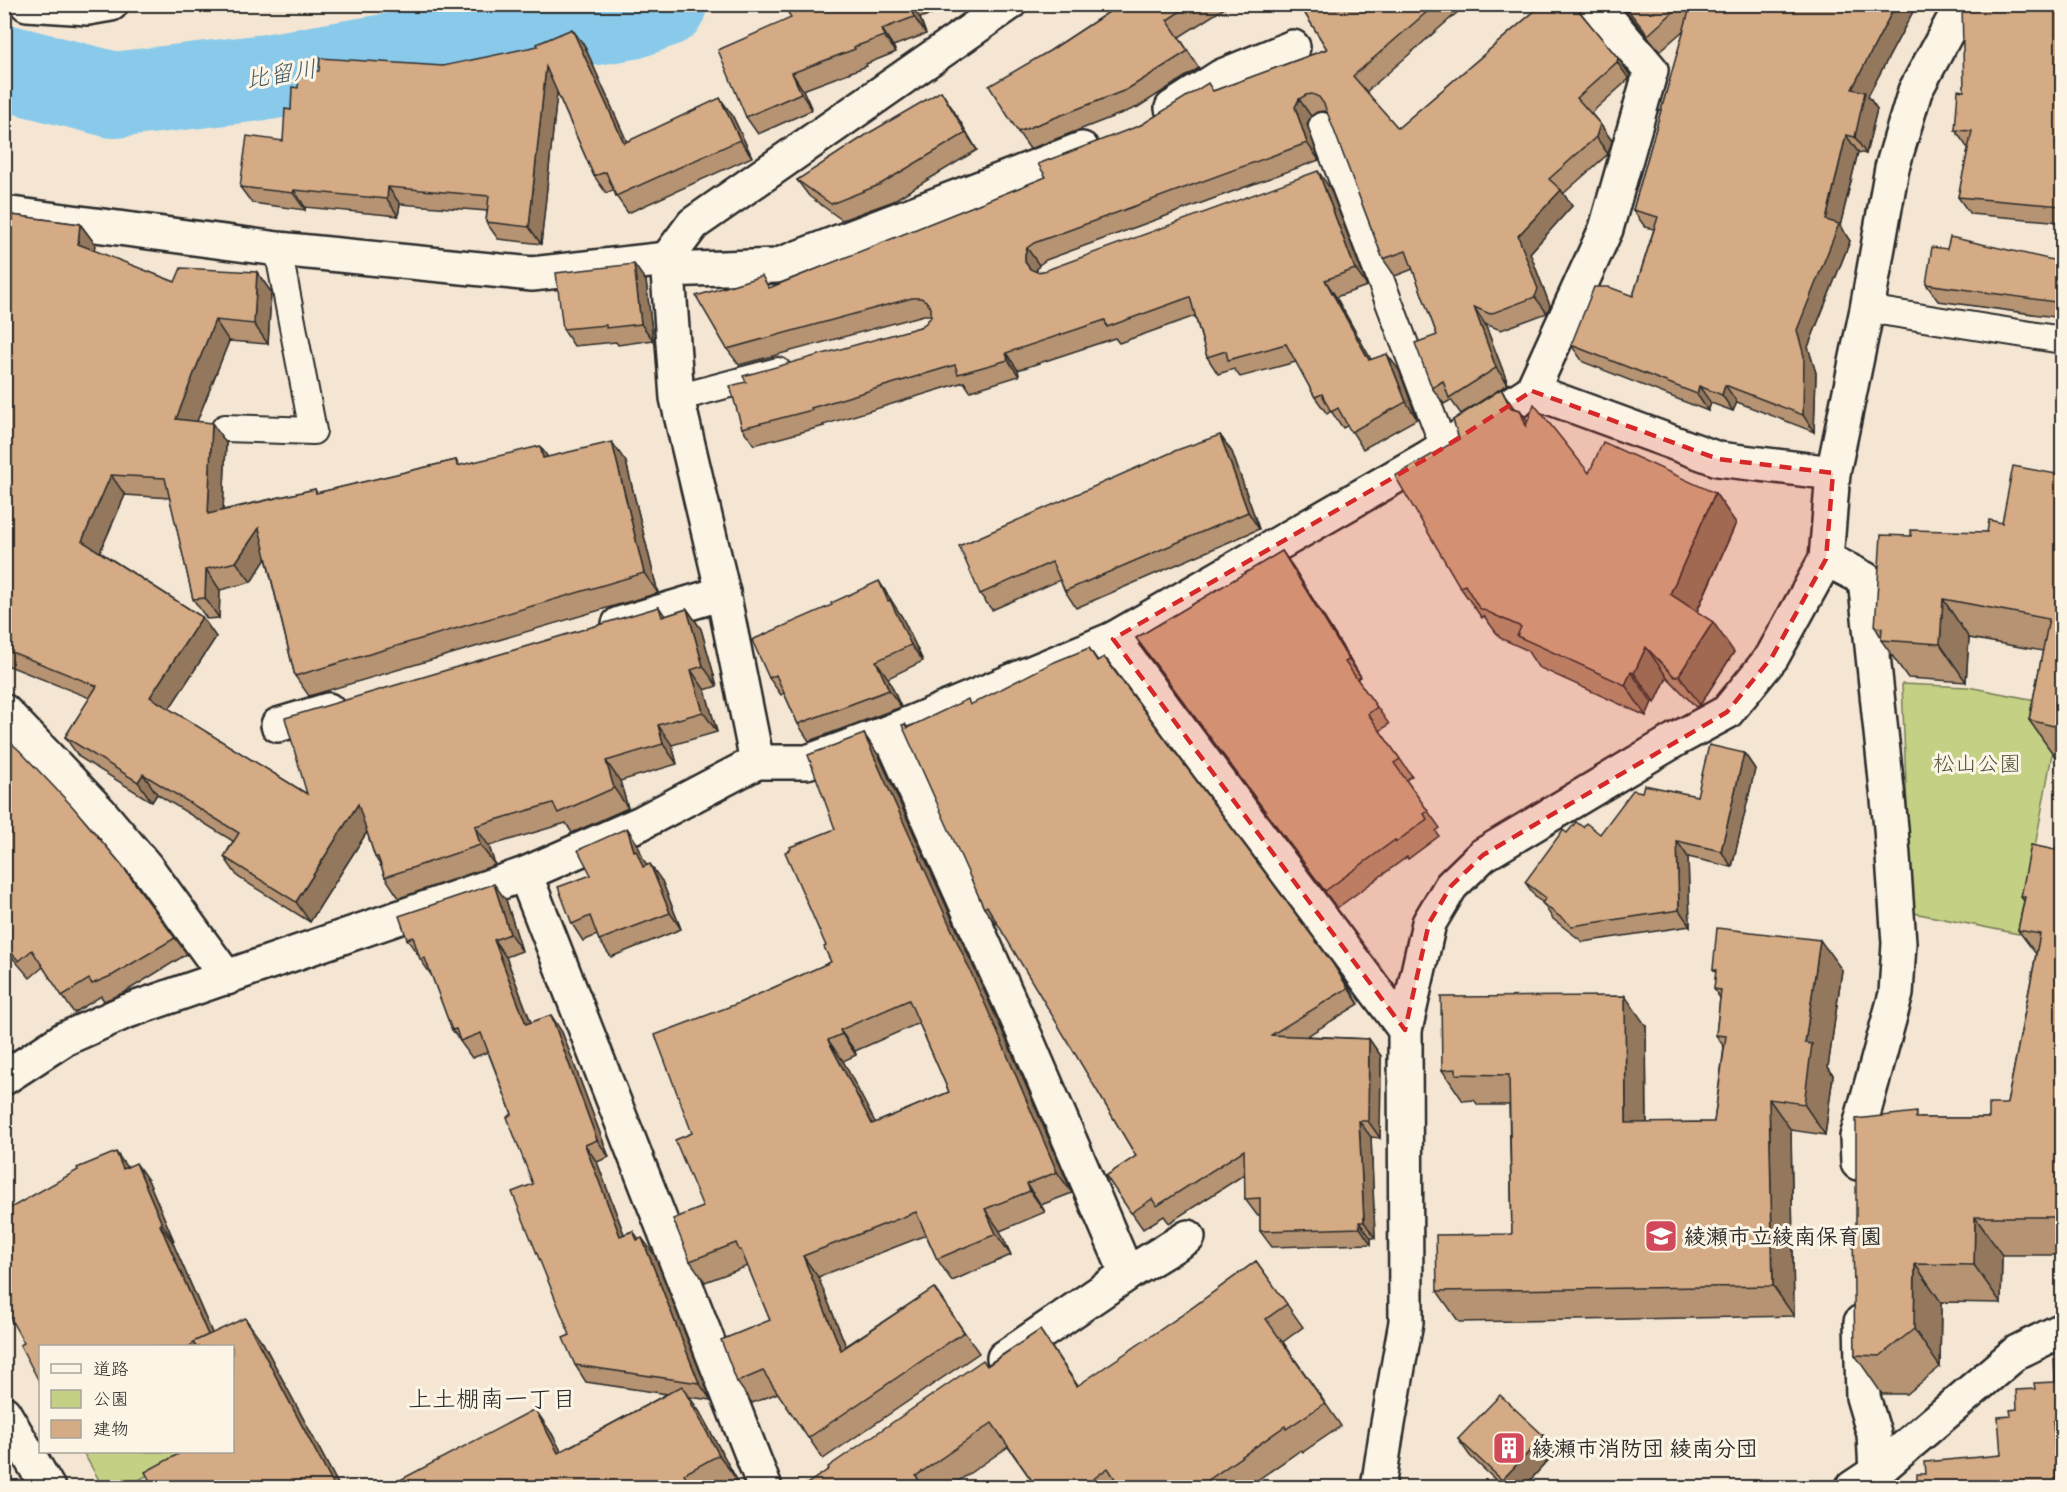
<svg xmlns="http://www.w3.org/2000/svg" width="2067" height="1492" font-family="Sriracha,'Klee One',sans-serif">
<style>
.green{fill:#c4d084;stroke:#787e58;stroke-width:1.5}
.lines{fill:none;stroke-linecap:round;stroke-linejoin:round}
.river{stroke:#89caea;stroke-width:86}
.lane-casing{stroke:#2b2b2b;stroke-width:30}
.street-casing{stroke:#2b2b2b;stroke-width:38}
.secondary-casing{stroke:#2b2b2b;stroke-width:38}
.lane{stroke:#fcf5e5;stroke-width:26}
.street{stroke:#fcf5e5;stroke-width:33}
.secondary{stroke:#fcf5e5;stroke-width:33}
.wall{fill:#b69372;stroke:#2b2b2b;stroke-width:1.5;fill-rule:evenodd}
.shaded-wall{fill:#94785d;stroke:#2b2b2b;stroke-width:1.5}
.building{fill:#d4ab85;stroke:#2b2b2b;stroke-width:1.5;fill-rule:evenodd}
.marked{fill:#d62828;fill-opacity:0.2;stroke:#d62828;stroke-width:4.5;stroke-dasharray:12 8;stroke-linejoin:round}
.labels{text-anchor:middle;stroke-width:6;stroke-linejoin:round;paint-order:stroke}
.park-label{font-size:22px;fill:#515441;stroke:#fcf5e5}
.poi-label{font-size:22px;font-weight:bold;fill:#2b2b2b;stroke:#fcf5e5;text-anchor:start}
.water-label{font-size:24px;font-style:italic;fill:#475b64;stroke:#fcf5e5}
.neighbourhood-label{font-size:24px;fill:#2b2b2b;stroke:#fcf5e5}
</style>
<rect width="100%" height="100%" fill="#f4e6d2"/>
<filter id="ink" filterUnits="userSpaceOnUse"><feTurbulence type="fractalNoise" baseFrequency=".0167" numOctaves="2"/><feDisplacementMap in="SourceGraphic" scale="12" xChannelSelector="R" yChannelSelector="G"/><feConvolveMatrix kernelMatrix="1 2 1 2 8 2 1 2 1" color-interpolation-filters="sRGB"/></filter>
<g filter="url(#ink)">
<g class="green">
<polygon points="1902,684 1968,687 2061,705 2019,934 1914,913 1909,860"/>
<polygon points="83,1452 188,1452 125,1488 103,1487"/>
</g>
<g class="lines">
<polyline class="river" points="4,67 114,95 267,77 631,16 664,4"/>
<g class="lane-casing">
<g id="lane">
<polyline points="1322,126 1444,447"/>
<polyline points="1867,309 2062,340"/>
<polyline points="677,398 778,371"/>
<polyline points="225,428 313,431 278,249"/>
</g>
</g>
<g class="street-casing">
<g id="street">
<polyline points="27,4 88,8 111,4"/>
<polyline points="1172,108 1222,76 1293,47"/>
<polyline points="4,213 278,249 532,274 667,259"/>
<polyline points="667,270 776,266 1082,149"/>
<polyline points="1532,391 1718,459 1833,473"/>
<polyline points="619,624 723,593"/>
<polyline points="1113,639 1405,1030"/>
<polyline points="4,711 99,811 147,868 227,978"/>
<polyline points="278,725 328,710"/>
<polyline points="889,732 1026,1038 1127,1274"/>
<polyline points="757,762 723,593 677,398 667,259 693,224 1009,4"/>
<polyline points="525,874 765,1488"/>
<polyline points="4,1078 64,1039 125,1012 525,874 641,823 757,762 807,762 889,732 1113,639 1429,457 1532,391 1606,229 1651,70 1595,4"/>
<polyline points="1858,1163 1857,1137 1896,994 1899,943 1891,828 1865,579 1826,559 1833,473 1867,309 1892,168 1915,91 1962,4"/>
<polyline points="1861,1322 1863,1397 1874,1434 1876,1472"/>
<polyline points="1004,1358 1127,1274 1188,1237"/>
<polyline points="4,1413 48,1488"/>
<polyline points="1378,1488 1386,1435 1406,1322 1405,1030 1429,923 1451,886 1483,855 1675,740 1727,712 1772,657 1826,559"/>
</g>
</g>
<g class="secondary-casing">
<polyline id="secondary" points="1852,1488 1876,1472 2017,1352 2062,1330"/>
</g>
<use href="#lane" class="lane"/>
<use href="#street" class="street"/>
<use href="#secondary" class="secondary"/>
</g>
<g class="wall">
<polygon points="784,4 959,4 920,18 926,34 893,46 896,52 866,64 867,66 803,90 812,110 758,134 746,117 791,18"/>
<polygon points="1121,4 1231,4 1179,37 1199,68 1138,107 1030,149 1018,132 1051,50"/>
<polygon points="1299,4 1467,4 1366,92 1398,128 1543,4 1577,4 1577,8 1630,75 1629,79 1591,113 1600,124 1612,141 1608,154 1563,194 1572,206 1530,253 1550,306 1547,313 1501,330 1485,324 1508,384 1461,414 1451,400 1444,404 1432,388 1437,335 1413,269 1395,276 1383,259 1328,113 1324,111 1317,112 1311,116 1307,124 1319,160 1046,260 1039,265 1036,272 1044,271 1330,188 1367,286 1336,297 1371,360 1399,370 1417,419 1363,449 1348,425 1343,428 1331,411 1327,414 1315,397 1296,362 1240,377 1234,369 1218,374 1207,357 1195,316 1119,343 1115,338 1018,370 1019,376 970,391 964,382 823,425 824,426 754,445 742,428 746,382 920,327 926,323 931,317 931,315 924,315 739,365 727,349 771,288 1046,177 1141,125 1213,91 1327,49"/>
<polygon points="1620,4 1917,4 1868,96 1877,109 1866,154 1858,152 1840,226 1850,241 1808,347 1816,373 1814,432 1737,402 1733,411 1711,403 1708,411 1583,362 1571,345 1633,296 1654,229 1645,227 1633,210 1684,30 1660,51"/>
<polygon points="2062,4 2062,222 1970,214 1958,197 1969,147 1967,147 1955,130 1964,91"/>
<polygon points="584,45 627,142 732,115 752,157 628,213 616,196 614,190 606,193 594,176 557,92 541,244 498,239 486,222 487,211 400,204 398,216 305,207 305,210 252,203 240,187 283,141 291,110 298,88 313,77 443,66"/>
<polygon points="952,108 977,150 891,202 842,220 809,196 797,180"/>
<polygon points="4,214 80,224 95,244 94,251 175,282 257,272 271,292 268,344 229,341 197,421 226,443 223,510 315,489 317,493 456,460 460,466 548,457 626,462 658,593 309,696 295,676 266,558 251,582 220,590 219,618 207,619 193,599 170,498 125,495 100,552 202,617 216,637 169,709 307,794 659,607 665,616 687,609 701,629 717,686 705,690 717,732 672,745 677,764 620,781 628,808 572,833 566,823 489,846 495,865 399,898 385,877 382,868 375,857 367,832 310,922 238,877 224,857 233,841 157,794 152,802 79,757 65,737 90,698 4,664"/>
<polygon points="1947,249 2062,262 2062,318 1938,301 1926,284"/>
<polygon points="646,281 653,340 618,345 616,342 574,346 563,329"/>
<polygon points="1514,408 1520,410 1528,421 1589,473 1715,493 1736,523 1697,612 1734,652 1700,705 1696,707 1667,677 1655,703 1652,702 1646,716 1538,667 1527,650 1500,638 1484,616 1482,618 1460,587 1459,439"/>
<polygon points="1220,435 1232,452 1259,529 1076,608 1065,591 1060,580 992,610 980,594"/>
<polygon points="2062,475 2062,760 2056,758 2029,720 2043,651 1969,638 1966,682 1908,678 1881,640 1881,637 1875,627 1911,536 1987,532 2002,523"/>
<polygon points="1282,551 1293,567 1361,677 1357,679 1389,724 1380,731 1412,776 1406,780 1440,828 1436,831 1439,836 1408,859 1407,857 1337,908 1136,638"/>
<polygon points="890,598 893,604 902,617 923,661 888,678 901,707 809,741 798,724 784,693 781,695 769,678"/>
<polygon points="1089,648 1098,661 1333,964 1359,1004 1307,1036 1369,1039 1381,1056 1380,1138 1371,1137 1375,1238 1371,1238 1371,1244 1272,1247 1260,1231 1260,1215 1257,1215 1245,1199 1245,1174 1169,1223 1164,1216 1143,1229 1106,1176 1136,1156 998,923 996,924 984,908 905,724 907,727 971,705"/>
<path d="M864 734 879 756 1009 1046 1072 1193 1041 1205 1045 1212 1000 1231 1011 1255 952 1281 937 1259 926 1235 818 1277 846 1346 934 1288 979 1353 823 1459 778 1393 752 1403 737 1382 770 1320 748 1266 705 1282 690 1261 703 1207 692 1133 739 1003 831 962 826 946 835 829ZM919 1023 949 1092 875 1123 843 1061 856 1055 855 1051Z"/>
<polygon points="4,737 120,863 187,954 125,992 104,1001 101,996 74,1013 43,967 30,978 4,948"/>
<polygon points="1744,753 1755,769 1732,867 1688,857 1690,926 1583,942 1553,919 1542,902 1536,898 1525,882 1567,833 1583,827 1600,834 1642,792 1697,796"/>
<polygon points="2062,818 2062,1255 2002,1255 2001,1303 1941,1302 1940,1367 1907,1394 1882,1394 1855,1355 1856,1234 1920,1118 1989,1118 2007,1104 2036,954 2018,930 2024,901 2021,897 2056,850"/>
<polygon points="627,828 638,845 643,859 647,866 662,881 681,929 611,957 599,940 597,935 583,941 572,924 591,875"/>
<polygon points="506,900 522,951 506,957 531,1022 562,1032 609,1157 597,1162 624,1234 633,1231 639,1239 654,1254 711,1400 689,1397 699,1411 737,1480 723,1488 385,1488 552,1434 561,1451 667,1394 586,1382 575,1365 570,1335 533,1184 512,1114 488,1052 472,1058 452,1030 432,976 420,959 419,956 407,939"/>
<polygon points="1713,969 1842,970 1828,1067 1833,1075 1825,1135 1791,1130 1794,1316 1459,1322 1437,1291 1512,1234 1509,1105 1478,1105 1474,1100 1463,1101 1442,1070 1646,1026 1647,1123 1714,1122 1724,1047 1716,1035 1720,998 1714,989 1716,973"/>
<polygon points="127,1167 148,1180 174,1241 172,1241 212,1333 263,1343 340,1488 154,1488 232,1452 232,1347 40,1347 24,1343"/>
<polygon points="1256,1261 1303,1327 1283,1342 1341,1426 1303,1452 1301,1450 1246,1488 1037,1488 1008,1447 948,1488 801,1488 1040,1330 1078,1386 1185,1313"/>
<polygon points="2062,1360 2062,1488 1926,1474 2001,1455 2011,1416 2035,1389 2055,1382"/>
<polygon points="1544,1436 1555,1453 1523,1488 1504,1488 1470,1456 1458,1439"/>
</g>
<g class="shaded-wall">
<polygon points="909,4 910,4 920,18 926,34 914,17"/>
<polygon points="1896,4 1917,4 1868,96 1877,109 1866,154 1855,137 1852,89"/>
<polygon points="572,29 584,45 635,160 624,143"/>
<polygon points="882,29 893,46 896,52 884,36"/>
<polygon points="1618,58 1630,75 1629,79 1617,62"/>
<polygon points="546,67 558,84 541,244 529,227"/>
<polygon points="792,73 803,90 812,110 801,93"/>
<polygon points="941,91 952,108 977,150 966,133"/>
<polygon points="720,98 732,115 752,157 740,140"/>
<polygon points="1299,99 1311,116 1307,124 1319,160 1307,143 1295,107"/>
<polygon points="1600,124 1612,141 1608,154 1596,137"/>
<polygon points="1846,135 1858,152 1840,226 1850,241 1808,347 1816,373 1814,432 1803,415 1797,330 1826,220"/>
<polygon points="1318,171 1330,188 1367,286 1355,269"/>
<polygon points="388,187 400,204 398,216 387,199"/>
<polygon points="294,190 305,207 305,210 293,193"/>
<polygon points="1561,190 1572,206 1530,253 1550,306 1547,313 1535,297 1518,236"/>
<polygon points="80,224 95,244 92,265 78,244"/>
<polygon points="1027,248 1039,265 1036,271 1037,279 1025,262 1025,254"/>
<polygon points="634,264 646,281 653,340 641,324"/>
<polygon points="257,272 271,292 268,344 254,324"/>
<polygon points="1325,280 1336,297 1381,377 1369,360"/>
<polygon points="1474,307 1485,324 1508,384 1496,368"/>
<polygon points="215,320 229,341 190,439 176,419"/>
<polygon points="1006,353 1018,370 1019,376 1008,360"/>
<polygon points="1387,354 1399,370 1417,419 1406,402"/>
<polygon points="1725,385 1737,402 1733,411 1722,395"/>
<polygon points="1699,386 1711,403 1708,411 1697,394"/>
<polygon points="1501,389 1522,420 1511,408"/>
<polygon points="1520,410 1541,440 1526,426"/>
<polygon points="212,423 226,443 222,534 208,514"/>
<polygon points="1220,435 1232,452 1259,529 1248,512"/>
<polygon points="612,442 626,462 658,593 644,573"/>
<polygon points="540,446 554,466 543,458"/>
<polygon points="111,475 125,495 96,561 82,541"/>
<polygon points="1715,493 1736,523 1691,624 1670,594"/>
<polygon points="259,528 273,548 251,582 236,562"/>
<polygon points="1282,551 1293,567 1361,677 1349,660"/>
<polygon points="206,569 220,590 219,618 205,598"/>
<polygon points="879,581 902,617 923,661 911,645 888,601"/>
<polygon points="1943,599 1969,638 1966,682 1940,644"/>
<polygon points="687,609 701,629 717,686 703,666"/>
<polygon points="202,617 216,637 164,717 150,697"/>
<polygon points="1713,622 1734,652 1700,705 1679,675"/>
<polygon points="1646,647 1667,677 1655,703 1634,673"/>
<polygon points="876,661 888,678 901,707 889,690"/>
<polygon points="691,670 705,690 717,732 703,712"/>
<polygon points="1631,672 1652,702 1646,716 1625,685"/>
<polygon points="658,725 672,745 677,764 663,744"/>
<polygon points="864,734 879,756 1009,1046 1072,1193 1057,1172"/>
<polygon points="1744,753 1755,769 1732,867 1721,851"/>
<polygon points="606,761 620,781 628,808 614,788"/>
<polygon points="143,774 157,794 152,802 138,782"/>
<polygon points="358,804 372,824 310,922 296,902"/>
<polygon points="475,826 489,846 495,865 480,845"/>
<polygon points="627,828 638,845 643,859 648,866 643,867 634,851"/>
<polygon points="1677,841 1688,857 1690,926 1679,910"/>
<polygon points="650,864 662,881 681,929 670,913"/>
<polygon points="494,884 506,900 522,951 510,934"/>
<polygon points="494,940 506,957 538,1041 526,1024"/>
<polygon points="1820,940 1842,970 1828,1067 1833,1075 1825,1135 1804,1104 1805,1043"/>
<polygon points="1333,964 1345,981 1359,1004 1348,988"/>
<polygon points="1625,996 1646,1026 1647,1154 1626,1123"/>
<polygon points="551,1015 562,1032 609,1157 597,1140"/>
<polygon points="840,1030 855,1051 856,1055 842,1034"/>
<polygon points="1369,1039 1381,1056 1380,1138 1368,1121"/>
<polygon points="828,1040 843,1061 887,1145 872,1124"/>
<polygon points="1769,1099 1791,1130 1794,1316 1773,1286"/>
<polygon points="1359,1121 1371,1137 1375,1238 1364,1222"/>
<polygon points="585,1145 597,1162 631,1253 620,1236"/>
<polygon points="116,1152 128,1169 123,1169"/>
<polygon points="136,1163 148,1180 174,1241 162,1224"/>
<polygon points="1027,1184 1041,1205 1045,1212 1030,1191"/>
<polygon points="985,1209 1000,1231 1011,1255 996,1234"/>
<polygon points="1975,1217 2002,1255 2001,1303 1974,1265"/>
<polygon points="1359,1222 1371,1238 1371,1244 1360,1228"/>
<polygon points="160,1225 172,1241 218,1347 208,1335"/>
<polygon points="642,1238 654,1254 711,1400 699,1383"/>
<polygon points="803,1256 818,1277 856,1371 841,1350"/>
<polygon points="1915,1264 1941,1302 1940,1367 1914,1329"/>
<polygon points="245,1318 263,1343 340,1488 335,1488"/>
<polygon points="682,1386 699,1411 737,1480 719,1455"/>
<polygon points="535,1409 552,1434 575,1478 558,1453"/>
<polygon points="2053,1421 2062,1434 2062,1488 2057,1488"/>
<polygon points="1544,1436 1555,1453 1523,1488 1508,1488 1502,1480"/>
</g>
<g class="building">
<polygon points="784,4 909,4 914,17 882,29 884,36 854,47 855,49 792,73 801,93 746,117 718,50 791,18"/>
<polygon points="1121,4 1192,4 1167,20 1188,51 1126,90 1018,132 989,86 1051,50"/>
<polygon points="1299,4 1436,4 1353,76 1398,128 1543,4 1573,4 1618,58 1617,62 1577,98 1600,124 1596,137 1549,179 1561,190 1518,236 1538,289 1535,297 1490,314 1474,307 1496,368 1449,398 1443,381 1432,388 1415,343 1437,335 1406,251 1383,259 1324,104 1319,97 1312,94 1306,95 1299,99 1295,107 1307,143 1034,243 1027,248 1025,254 1025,262 1030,269 1037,272 1044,271 1318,171 1355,269 1325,280 1369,360 1387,354 1406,402 1351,432 1338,408 1331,412 1322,394 1315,397 1286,344 1228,360 1226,351 1207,357 1190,297 1107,327 1105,320 1006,353 1008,360 958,374 955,365 811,408 812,410 742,428 730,386 746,382 743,376 920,327 926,323 931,317 931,308 926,301 921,298 912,298 727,349 696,296 762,276 769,288 1046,177 1038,164 1141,125 1208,83 1213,91 1327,49"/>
<polygon points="1623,4 1682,4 1648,35"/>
<polygon points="1691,4 1896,4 1852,89 1865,92 1855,137 1846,135 1826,220 1839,224 1797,330 1804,356 1803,415 1725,385 1722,395 1699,386 1697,394 1571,345 1594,287 1609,287 1633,296 1658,217 1633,210"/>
<polygon points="1962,4 2062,4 2062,206 1958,197 1972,131 1955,130 1958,90 1964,91"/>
<polygon points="572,29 624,143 720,98 740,140 616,196 606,172 594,176 546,67 529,227 486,222 489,196 388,187 387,199 294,190 293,193 240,187 247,136 283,141 285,109 291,110 292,87 298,88 299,76 313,77 313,71 319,71 320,58 443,66 538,46 537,44"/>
<polygon points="941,91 966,133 879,185 831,204 797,180 869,133"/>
<polygon points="4,214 80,224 78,244 175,282 181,268 257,272 254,324 215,320 176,419 212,423 208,514 315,489 316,493 456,460 457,466 540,446 543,458 612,442 644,573 295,676 259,528 236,562 206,569 205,598 193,599 165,478 111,475 82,541 202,617 150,697 307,794 285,718 659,607 662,617 687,609 703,666 691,670 703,712 658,725 663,744 606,761 614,788 558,813 553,803 475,826 480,845 385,877 378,857 375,857 358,804 296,902 224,857 239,833 143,774 138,782 65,737 97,686 4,649"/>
<polygon points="1950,237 2062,262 2062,303 1926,284 1932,247 1947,249"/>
<polygon points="634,264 641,324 606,328 606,325 563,329 556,273"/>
<polygon points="1501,389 1511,408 1520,410 1526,426 1534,404 1589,473 1603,442 1715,493 1670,594 1713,622 1679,675 1675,677 1646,647 1634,673 1631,672 1625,685 1517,636 1521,627 1479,608 1465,585 1460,587 1395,476 1459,439 1453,420"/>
<polygon points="1220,435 1248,512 1065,591 1052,562 980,594 959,546 1177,450"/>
<polygon points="2013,466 2062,475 2062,728 2029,720 2049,619 1943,599 1940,644 1881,640 1882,628 1875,627 1881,535 1911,536 1911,530 1987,532 1989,520 2002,523"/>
<polygon points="1282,551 1349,660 1345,662 1377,707 1368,714 1400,759 1394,763 1428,811 1424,814 1427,819 1396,842 1395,840 1325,891 1136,638"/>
<polygon points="879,581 888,601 890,600 911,645 876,661 889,690 798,724 776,675 769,678 752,640 832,605 831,603"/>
<polygon points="1089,648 1097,661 1104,657 1333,964 1348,988 1271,1035 1369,1039 1368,1121 1359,1121 1364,1222 1359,1222 1360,1228 1260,1231 1260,1198 1245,1199 1244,1150 1157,1206 1152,1199 1131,1213 1106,1176 1136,1156 987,906 984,908 902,725 905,724 907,728 968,699 970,705 1052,663"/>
<path d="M864 734 994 1024 1057 1172 1027 1184 1030 1191 985 1209 996 1234 937 1259 916 1212 803 1256 841 1350 934 1288 964 1332 808 1438 763 1371 737 1382 721 1340 770 1320 741 1250H739L736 1243 690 1261 673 1219 703 1207 675 1140 692 1133 655 1035 739 1003 831 962 824 947 826 946 785 852 791 849 790 847 835 829 808 755ZM909 1000 949 1092 872 1124 828 1040 842 1034 840 1030Z"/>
<polygon points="4,737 19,750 73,807 120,863 175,938 113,975 92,984 89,979 62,996 32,950 19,961 4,945"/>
<polygon points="1709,745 1744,753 1721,851 1677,841 1679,910 1572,926 1542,903 1546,898 1525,882 1563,830 1567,833 1576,822 1583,827 1586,823 1600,834 1633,790 1642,792 1644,785 1697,796"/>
<polygon points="2062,818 2062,1217 1975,1217 1974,1265 1915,1264 1914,1329 1880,1356 1855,1355 1853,1234 1856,1234 1856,1119 1916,1112 1916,1118 1989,1118 1989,1104 2007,1104 2040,934 2018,930 2025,897 2021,897 2031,845 2056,850"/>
<polygon points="627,828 634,851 636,850 643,867 650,864 670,913 599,940 590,916 572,924 558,887 591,875 578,850"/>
<polygon points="494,884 510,934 494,940 526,1024 551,1015 597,1140 585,1145 620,1236 633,1231 637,1240 642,1238 699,1383 575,1365 563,1338 570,1335 512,1192 533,1184 507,1117 512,1114 481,1033 460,1041 456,1029 452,1030 425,958 420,959 413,937 407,939 399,916"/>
<polygon points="1717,928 1820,940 1805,1043 1812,1044 1804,1104 1769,1099 1773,1286 1437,1291 1436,1235 1512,1234 1509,1075 1456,1074 1456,1069 1442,1070 1441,997 1625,996 1626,1123 1714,1122 1726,1036 1716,1035 1721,990 1714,989 1716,970 1713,969"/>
<polygon points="116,1152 123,1169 136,1163 162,1224 160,1225 208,1335 193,1342 194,1343 188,1347 40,1347 40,1383 20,1345 24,1343 4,1307 4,1215 7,1214 5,1211 78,1170 77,1168"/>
<polygon points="1256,1261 1287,1304 1266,1319 1325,1403 1286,1429 1285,1426 1197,1488 1121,1488 1108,1468 1081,1488 1037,1488 992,1423 916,1476 924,1488 801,1488 829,1469 828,1467 983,1360 987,1366 1040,1330 1077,1386 1185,1313"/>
<polygon points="245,1318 335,1488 154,1488 145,1472 182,1452 232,1452 232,1347 196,1347 193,1342"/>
<polygon points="2054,1360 2062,1360 2062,1421 2053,1421 2057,1488 1917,1488 1917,1474 1926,1474 1925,1462 2001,1455 1998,1417 2011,1416 2010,1410 2017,1409 2016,1390 2035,1389 2034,1383 2055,1382"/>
<polygon points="682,1386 719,1455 684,1474 691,1488 385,1488 535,1409 558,1453"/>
<polygon points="1500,1395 1544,1436 1502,1480 1458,1439"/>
</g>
</g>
<path class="marked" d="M1532 391 1718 459 1833 473 1826 559 1772 657 1727 712 1483 855 1451 886 1429 923 1405 1030 1113 639 1429 457Z"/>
<defs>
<g id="school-square" transform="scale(1.725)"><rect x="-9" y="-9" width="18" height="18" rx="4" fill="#d1495b" stroke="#fcf5e5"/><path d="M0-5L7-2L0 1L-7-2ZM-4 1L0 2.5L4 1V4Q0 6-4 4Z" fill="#fff"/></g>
<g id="building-square" transform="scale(1.725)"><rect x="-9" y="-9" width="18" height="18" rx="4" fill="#d1495b" stroke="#fcf5e5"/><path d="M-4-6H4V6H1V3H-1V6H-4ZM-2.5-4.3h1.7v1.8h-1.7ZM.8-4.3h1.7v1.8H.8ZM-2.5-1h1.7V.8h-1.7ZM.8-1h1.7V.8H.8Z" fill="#fff"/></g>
</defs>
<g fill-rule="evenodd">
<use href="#school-square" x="1661" y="1236"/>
<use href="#building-square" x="1509" y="1448"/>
</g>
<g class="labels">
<g class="park-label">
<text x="1977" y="771">松山公園</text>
</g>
<g class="poi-label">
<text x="1684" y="1244">綾瀬市立綾南保育園</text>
<text x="1532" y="1456">綾瀬市消防団 綾南分団</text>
</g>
<g class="water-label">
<text transform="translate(281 74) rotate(-9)" y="8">比留川</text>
</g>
<g class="neighbourhood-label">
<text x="492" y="1407">上土棚南一丁目</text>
</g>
</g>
<rect width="2067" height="1492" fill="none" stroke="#fcf5e5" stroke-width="24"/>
<rect x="12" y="12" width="2043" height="1468" fill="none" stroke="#2b2b2b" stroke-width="2" filter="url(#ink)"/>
<rect x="39" y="1345" width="195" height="108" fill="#fcf5e5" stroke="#a8a49b" stroke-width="1.5"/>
<rect x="51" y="1364" width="30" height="9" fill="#fcf5e5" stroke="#a8a49b" stroke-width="1.5"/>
<text x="93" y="1375" font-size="18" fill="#2b2b2b">道路</text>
<rect x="51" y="1390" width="30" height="18" fill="#c4d084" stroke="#a8a49b" stroke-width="1.5"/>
<text x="93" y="1405" font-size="18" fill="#2b2b2b">公園</text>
<rect x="51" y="1420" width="30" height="18" fill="#d4ab85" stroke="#a8a49b" stroke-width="1.5"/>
<text x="93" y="1435" font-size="18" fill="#2b2b2b">建物</text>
</svg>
